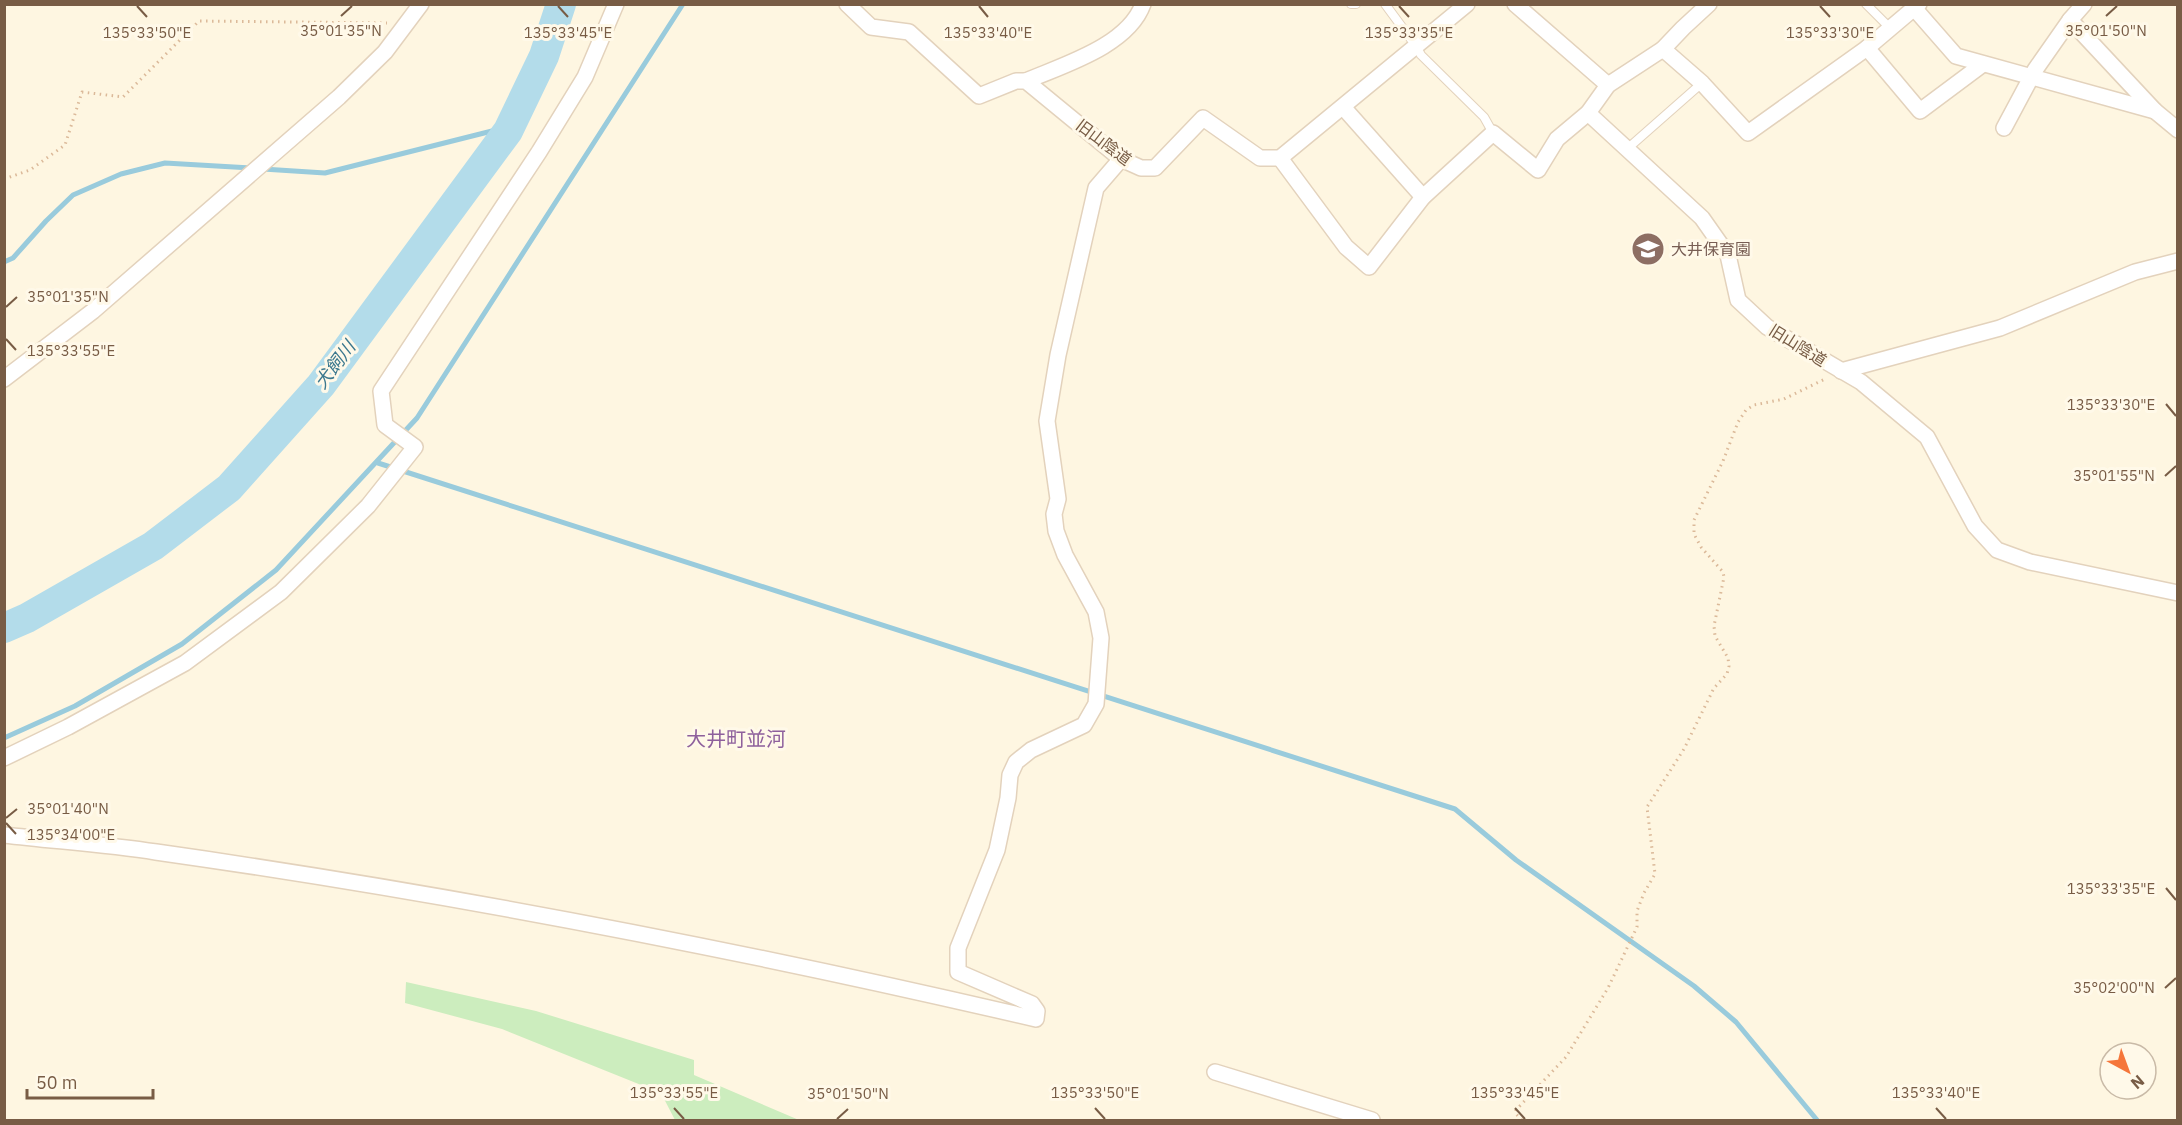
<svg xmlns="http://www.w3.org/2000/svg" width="2182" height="1125" font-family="'IBM Plex Sans','Noto Sans JP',sans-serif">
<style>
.green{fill:#ccedbe}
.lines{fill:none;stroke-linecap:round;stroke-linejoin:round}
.stream{stroke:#99cbdc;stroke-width:5}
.river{stroke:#b3dcea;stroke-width:30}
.lane-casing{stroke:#e3d2bc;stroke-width:10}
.street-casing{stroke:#e3d2bc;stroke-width:18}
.path{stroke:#dbb999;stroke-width:3;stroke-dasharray:1.5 4.5;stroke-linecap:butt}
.lane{stroke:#fff;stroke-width:8}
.street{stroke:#fff;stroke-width:15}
.ticks{fill:none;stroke:#785c45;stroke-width:2}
.labels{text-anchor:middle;stroke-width:6;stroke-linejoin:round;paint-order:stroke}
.street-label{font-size:16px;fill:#785c45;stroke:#fff9e9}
.education-label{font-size:16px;fill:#785e54;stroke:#fff9e9;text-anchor:start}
.water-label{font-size:18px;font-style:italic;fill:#3c788e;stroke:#fff9e9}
.quarter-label{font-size:20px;fill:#8e609c;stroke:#fff9e9}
.ticks-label{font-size:15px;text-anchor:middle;fill:#785c45;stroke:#fff9e9;stroke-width:6;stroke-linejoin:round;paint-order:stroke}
</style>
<rect width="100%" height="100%" fill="#fef6e1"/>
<polygon class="green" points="406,982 536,1011 694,1060 694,1075 799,1120 675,1120 661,1093 502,1029 405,1003"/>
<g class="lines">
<g class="stream">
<polyline points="263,169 325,173 496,130 508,131"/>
<polyline points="4,262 13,258 46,221 73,195 121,174 165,163 251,168"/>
<polyline points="378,463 1455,809 1516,860 1694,986 1736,1022 1817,1120"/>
<polyline points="4,738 75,706 182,644 276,570 417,418 683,4"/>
</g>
<polyline class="river" points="4,628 27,618 153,546 229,488 321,385 508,131 544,56 561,4"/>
<g class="lane-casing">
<g id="lane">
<polyline points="1351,4 1356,4"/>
<polyline points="1385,4 1416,46 1421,55 1484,117 1493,133"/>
<polyline points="1866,4 1890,28"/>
<polyline points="1627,149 1702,83"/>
</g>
</g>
<g class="street-casing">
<g id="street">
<polyline points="847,4 871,27 909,32 979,96 1016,81 1026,81 1121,159 1141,168 1155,168 1203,118 1260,158 1280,158 1467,4"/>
<polyline points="1515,4 1608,85"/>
<polyline points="2084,4 2070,20 2155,111 2178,130"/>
<polyline points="1914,8 1956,56 2155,111"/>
<polyline points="1867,48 1920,111 1983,64"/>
<polyline points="1663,49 1702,83 1748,133 1867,48 1919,4"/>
<path d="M1026 81C1063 65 1128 46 1143 4"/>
<polyline points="1343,107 1423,197"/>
<polyline points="1588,113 1702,218 1728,255 1738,300 1767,327 1861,382 1927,437 1975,526 1997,550 2030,562 2178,593"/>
<polyline points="2004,128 2035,70 2070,20"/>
<polyline points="1280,158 1346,247 1369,267 1423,197 1493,133 1538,170 1557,139 1588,113 1608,85 1663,49 1683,28 1709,4"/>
<polyline points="1841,371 2000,328 2135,272 2178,261"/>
<polyline points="4,379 93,311 339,97 385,52 421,4"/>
<polyline points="4,758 68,727 185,663 281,592 368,506 415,447 385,425 381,391 539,152 585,77 616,4"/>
<path d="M4 835C55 841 106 844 156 852 452 894 745 951 1036 1019L1037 1011 1032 1004 958 972V948L997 850 1008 798 1010 775 1016 762 1031 750 1084 725 1096 704 1101 638 1096 612 1065 555 1056 531 1054 514 1058 499 1047 421 1058 355 1096 188 1121 159"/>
<polyline points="1215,1072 1372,1120"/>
</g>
</g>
<g class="path">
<polyline points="4,179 30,170 65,145 82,92 123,97 199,21 387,23"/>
<polyline points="1522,1120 1515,1113 1516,1110 1566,1057 1608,988 1637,927 1637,911 1644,893 1655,874 1647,807 1684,749 1714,688 1727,674 1729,666 1728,658 1715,636 1714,626 1724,577 1723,572 1701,547 1694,534 1694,520 1723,461 1738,422 1746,410 1754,405 1784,399 1827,378"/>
</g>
<use href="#lane" class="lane"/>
<use href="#street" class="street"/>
</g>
<path class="ticks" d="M137 6 147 17M558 6 568 17M979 6 988 17M1399 6 1409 17M1820 6 1830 17M341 16 352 6M2106 16 2117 6M6 307 17 297M6 339 16 350M2166 404 2176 416M2165 476 2176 466M6 818 17 809M6 823 16 834M2166 888 2176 900M2165 988 2176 978M674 1108 684 1119M1095 1108 1105 1119M1515 1108 1525 1119M1936 1108 1946 1119M837 1119 848 1109"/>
<defs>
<g id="school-disc" transform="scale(1.725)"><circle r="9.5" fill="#8d6e63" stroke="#fff9e9"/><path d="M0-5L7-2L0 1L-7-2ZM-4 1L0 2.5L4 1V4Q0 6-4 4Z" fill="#fff"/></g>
</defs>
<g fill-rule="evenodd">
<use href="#school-disc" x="1648" y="249"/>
</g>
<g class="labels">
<g class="street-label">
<text transform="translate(1104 142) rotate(37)" y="6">旧山陰道</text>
<text transform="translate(1798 345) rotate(32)" y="6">旧山陰道</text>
</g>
<g class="education-label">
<text x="1671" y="255">大井保育園</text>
</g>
<g class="water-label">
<text transform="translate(335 365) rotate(-53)" y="6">犬飼川</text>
</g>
<g class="quarter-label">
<text x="736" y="746">大井町並河</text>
</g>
</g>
<g class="ticks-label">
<text x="341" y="36">35°01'35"N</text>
<text x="2106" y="36">35°01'50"N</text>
<text x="147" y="38">135°33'50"E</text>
<text x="988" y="38">135°33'40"E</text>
<text x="1409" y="38">135°33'35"E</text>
<text x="568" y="38">135°33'45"E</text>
<text x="1830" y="38">135°33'30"E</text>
<text x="68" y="302">35°01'35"N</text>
<text x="71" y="356">135°33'55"E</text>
<text x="2111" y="410">135°33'30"E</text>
<text x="2114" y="481">35°01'55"N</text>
<text x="68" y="814">35°01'40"N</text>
<text x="71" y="840">135°34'00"E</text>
<text x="2111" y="894">135°33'35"E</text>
<text x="2114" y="993">35°02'00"N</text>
<text x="674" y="1098">135°33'55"E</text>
<text x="1095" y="1098">135°33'50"E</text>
<text x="1515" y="1098">135°33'45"E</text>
<text x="1936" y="1098">135°33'40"E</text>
<text x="848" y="1099">35°01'50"N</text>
</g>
<rect width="2182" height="1125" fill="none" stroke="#785c45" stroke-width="12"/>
<g transform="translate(2128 1071) rotate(139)"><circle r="28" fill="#fff9e9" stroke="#c9baa7" stroke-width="1.5"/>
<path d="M0-4.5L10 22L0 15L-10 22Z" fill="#f5763a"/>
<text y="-9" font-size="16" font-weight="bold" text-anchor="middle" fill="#785c45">N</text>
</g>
<path d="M27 1089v9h126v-9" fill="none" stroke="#785c45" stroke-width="3"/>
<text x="36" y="1089" font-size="18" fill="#785c45" stroke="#fff9e9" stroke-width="4.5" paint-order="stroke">50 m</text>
</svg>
